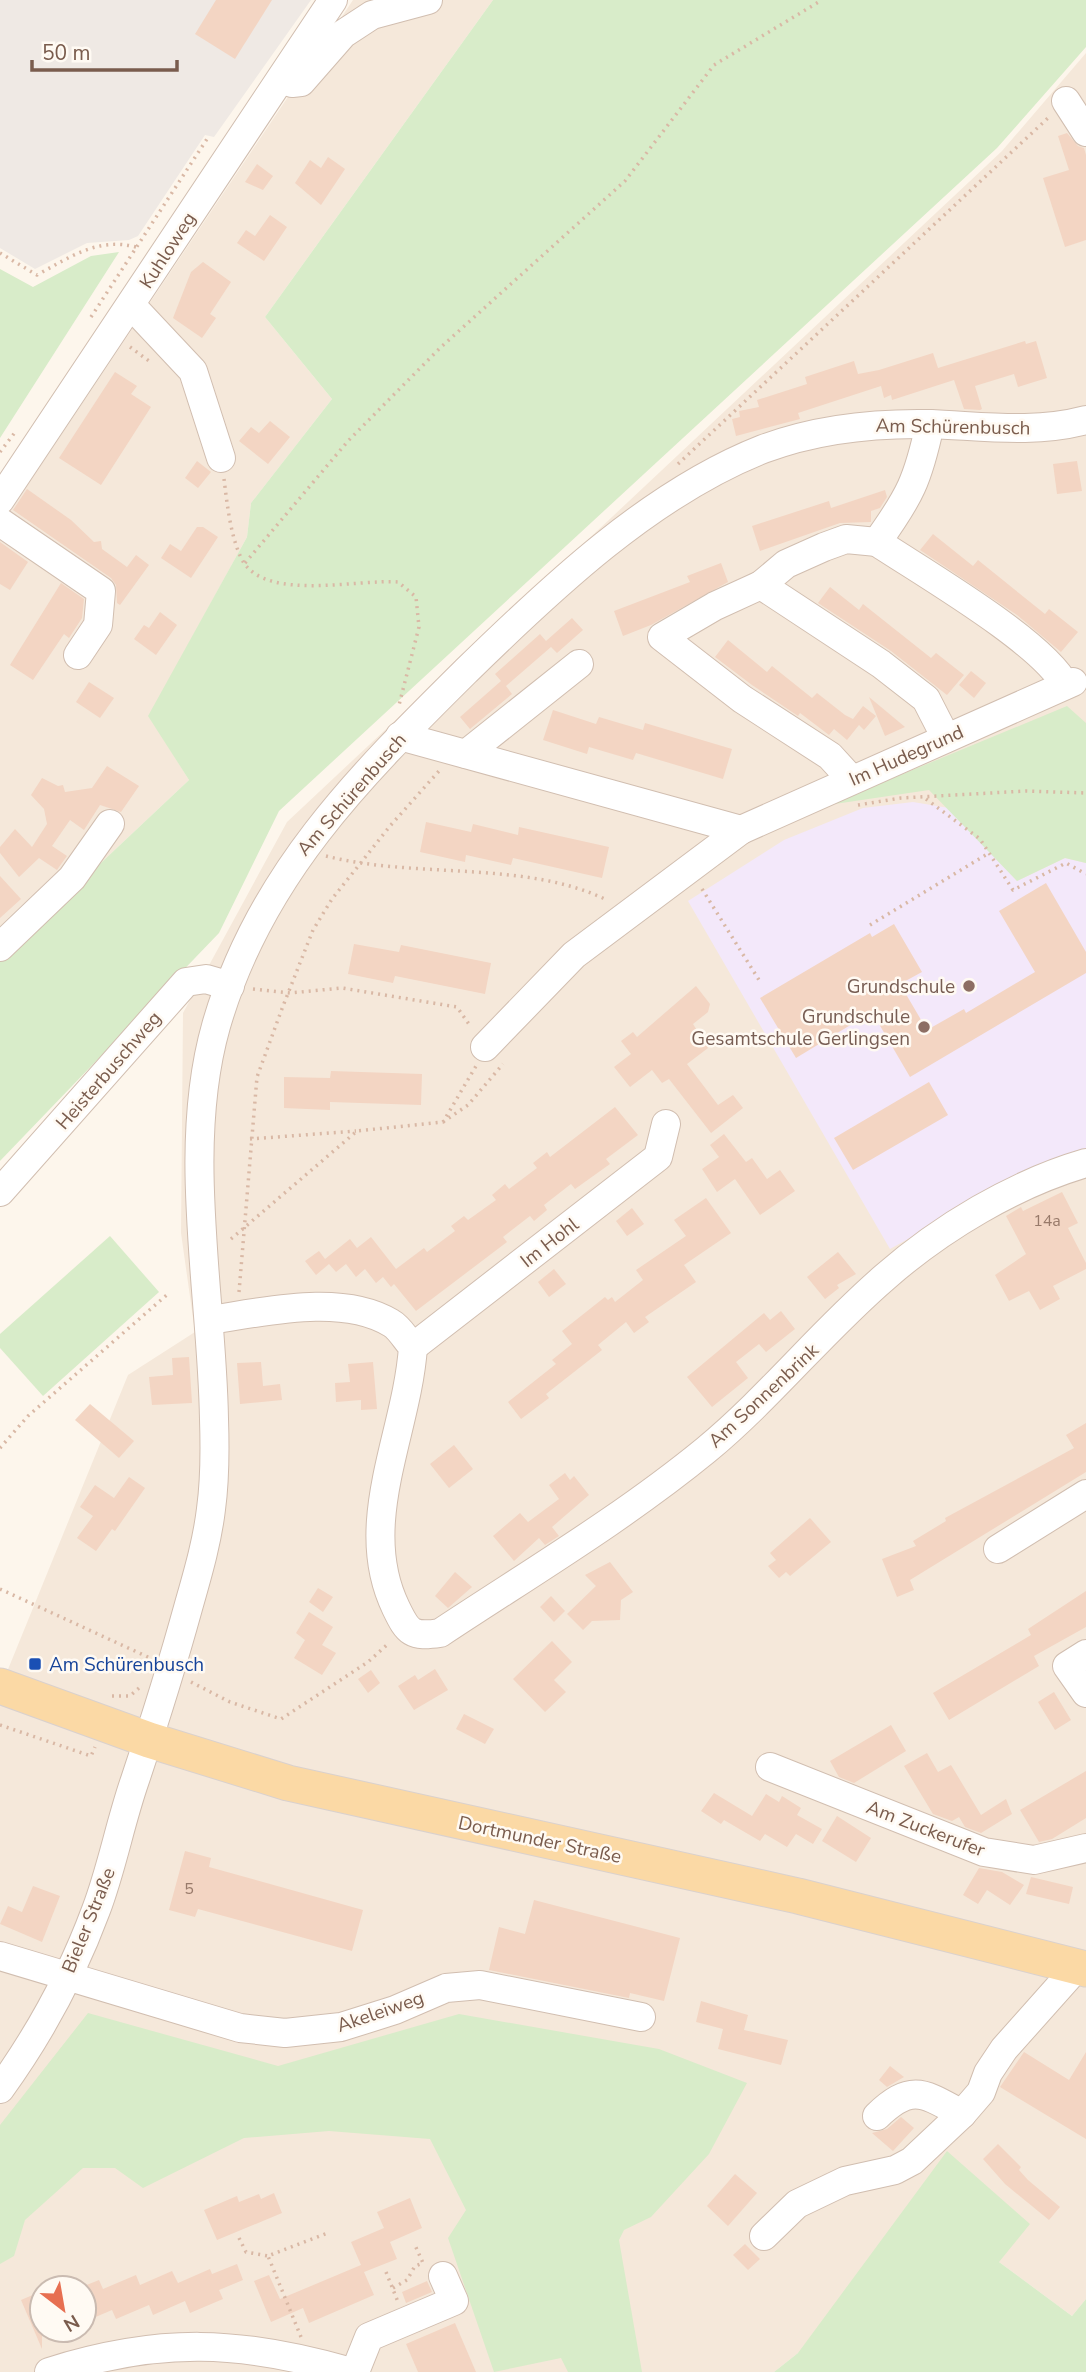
<svg xmlns="http://www.w3.org/2000/svg" width="1086" height="2372" font-family="'Nunito Sans',sans-serif">
<style>
.residential{fill:#f5e8da;fill-rule:evenodd}
.industrial{fill:#efe9e4}
.education{fill:#f3e8fa}
.green{fill:#d8ecc9}
.building{fill:#f3d5c3}
.lines{fill:none;stroke-linecap:round;stroke-linejoin:round}
.minor-casing{stroke:#d1beb0;stroke-width:30}
.major-casing{stroke:#dad1cd;stroke-width:37}
.path{stroke:#d9b8a5;stroke-width:3.5;stroke-dasharray:2 5;stroke-linecap:butt}
.minor{stroke:#fff;stroke-width:28}
.major{stroke:#fbd9a5;stroke-width:35}
.education-dot{fill:#8d6e63;stroke:#fffaf3;stroke-width:2.5}
.transit-dot{fill:#1a4fb4;stroke:#fffaf3;stroke-width:2.5}
.labels{text-anchor:middle;stroke-width:5;stroke-linejoin:round;paint-order:stroke}
.number-label{font-size:16px;fill:#987a6a}
.street-label{font-size:19px;fill:#7a5c4d;stroke:#fffaf3}
.education-label{font-size:19px;fill:#785e54;stroke:#fffaf3;text-anchor:end}
.transit-label{font-size:19px;fill:#164399;stroke:#fffaf3;text-anchor:start}
</style>
<rect width="100%" height="100%" fill="#fdf6ec"/>
<g class="residential">
<polygon points="353,0 493,0 265,317 332,399 251,503 247,537 149,716 189,780 0,958 0,526"/>
<path d="M1086 53V2299L1072 2316 999 2262 798 2353 774 2372H0V1689L128 1375 195 1332 181 1233 183 1013 287 822 1002 151ZM42 2288H84V2330H42Z"/>
</g>
<polygon class="industrial" points="0,0 311,0 214,137 205,135 138,236 129,240 87,243 35,269 0,248"/>
<polygon class="education" points="913,802 949,808 1017,881 1065,858 1086,863 1086,1154 985,1196 890,1249 688,901 784,840 863,808"/>
<g class="green">
<polygon points="493,0 1086,0 1086,47 997,148 279,811 219,933 0,1161 0,958 189,780 148,716 247,537 251,503 332,399 265,317"/>
<polygon points="119,252 0,438 0,269 33,287 91,256"/>
<polygon points="1067,706 1086,723 1086,863 1065,858 1017,881 929,790 828,805"/>
<polygon points="110,1236 159,1292 43,1396 0,1348 0,1334"/>
<polygon points="88,2013 278,2066 459,2014 659,2049 747,2083 709,2154 651,2217 624,2230 619,2240 642,2372 568,2372 561,2358 494,2372 448,2238 466,2210 430,2139 329,2131 244,2138 143,2188 115,2168 83,2168 25,2220 14,2256 0,2264 0,2125"/>
<polygon points="947,2151 1030,2224 999,2262 1072,2316 1086,2299 1086,2372 774,2372 798,2353"/>
</g>
<g class="building">
<polygon points="216,0 272,0 235,59 195,34"/>
<polygon points="1067,133 1078,146 1084,148 1086,155 1086,240 1065,247 1043,178 1069,170 1058,136"/>
<polygon points="328,157 345,169 321,205 295,183 310,160 321,168"/>
<polygon points="257,164 273,176 263,190 245,182"/>
<polygon points="270,215 287,227 264,261 237,243 246,230 255,236"/>
<polygon points="203,262 231,282 210,314 216,318 202,338 173,318 191,272"/>
<polygon points="1025,341 1026,344 1036,341 1047,378 1018,387 1014,374 975,386 982,409 980,410 964,409 954,380 892,400 891,395 884,398 881,386 798,413 800,419 736,436 732,419 740,417 739,411 759,407 757,400 807,384 805,377 854,361 858,374 879,370 933,353 938,368"/>
<polygon points="115,372 137,386 131,394 151,407 101,485 59,458"/>
<polygon points="270,421 290,437 268,464 239,441 251,427 259,433"/>
<polygon points="197,461 211,472 198,488 185,478"/>
<polygon points="1077,461 1082,491 1057,494 1053,464"/>
<polygon points="27,489 71,520 94,542 101,541 102,549 127,567 136,555 149,565 120,605 117,603 116,585 111,578 13,510"/>
<polygon points="885,490 887,497 880,508 871,511 871,522 840,523 760,551 752,526 829,501 831,508"/>
<polygon points="197,527 203,527 218,537 191,578 161,558 170,544 181,551"/>
<polygon points="933,534 973,566 978,560 1045,614 1049,609 1078,632 1061,652 1017,615 920,550"/>
<polygon points="0,542 28,562 10,590 0,584"/>
<polygon points="721,563 728,582 651,625 623,636 614,611 690,582 687,576"/>
<polygon points="61,583 84,599 82,618 69,638 64,634 33,680 10,665"/>
<polygon points="830,587 859,610 863,604 931,658 936,653 964,675 947,695 891,651 818,603"/>
<polygon points="160,612 177,625 156,655 134,639 144,625 149,628"/>
<polygon points="572,618 583,630 557,653 551,647 506,686 512,694 470,729 460,717 501,681 495,674 540,634 546,641"/>
<polygon points="728,640 767,672 772,666 812,698 817,693 845,715 853,719 863,706 876,716 864,730 859,725 847,740 834,729 829,735 800,713 798,716 752,685 715,657"/>
<polygon points="971,671 986,683 974,698 959,685"/>
<polygon points="89,682 114,698 100,718 76,702"/>
<polygon points="869,697 905,727 885,736"/>
<polygon points="553,710 596,724 599,717 643,730 645,723 732,749 723,779 636,753 633,760 589,747 587,754 543,740"/>
<polygon points="107,766 139,786 121,812 100,805 84,830 70,820 52,846 67,856 59,867 57,870 39,858 19,877 0,853 0,847 15,829 32,847 47,824 44,809 31,795 42,778 58,786 63,785 65,792 92,788"/>
<polygon points="426,822 471,832 473,824 518,835 519,827 609,847 602,878 513,858 511,865 466,855 465,862 420,852"/>
<polygon points="0,876 21,899 0,918"/>
<polygon points="1046,883 1086,952 1086,973 910,1077 872,1012 796,1058 760,998 870,933 872,937 894,924 922,972 900,984 927,1030 964,1009 966,1013 1035,972 999,911"/>
<polygon points="354,944 399,952 401,945 491,963 485,994 395,976 393,983 348,974"/>
<polygon points="696,986 710,1004 708,1012 693,1024 708,1048 687,1064 718,1105 733,1095 743,1108 711,1133 669,1079 662,1083 652,1070 630,1087 614,1067 631,1054 621,1041 633,1032 637,1037"/>
<polygon points="331,1071 422,1074 421,1105 330,1102 330,1110 284,1108 284,1077 330,1078"/>
<polygon points="929,1082 948,1115 853,1170 834,1138"/>
<polygon points="615,1107 638,1135 606,1159 610,1164 575,1189 571,1184 544,1205 547,1210 534,1221 530,1216 503,1237 507,1242 416,1311 394,1284 391,1287 383,1277 376,1283 365,1269 356,1277 346,1264 336,1272 329,1264 316,1275 305,1261 319,1251 325,1259 350,1239 357,1248 371,1237 396,1269 424,1248 427,1252 455,1231 451,1226 464,1216 468,1220 496,1200 492,1195 505,1184 509,1189 537,1168 533,1163 547,1152 550,1157"/>
<polygon points="724,1134 746,1162 752,1158 767,1179 780,1170 795,1191 760,1215 735,1179 717,1192 702,1169 719,1157 710,1145"/>
<polygon points="1062,1192 1078,1223 1068,1228 1086,1263 1086,1269 1053,1286 1060,1299 1040,1310 1029,1291 1009,1301 995,1275 1026,1254 1006,1216 1021,1207 1023,1211"/>
<polygon points="706,1198 731,1233 684,1265 696,1282 645,1317 649,1322 634,1333 626,1322 598,1345 602,1350 546,1394 549,1398 521,1419 508,1402 556,1364 552,1360 572,1344 562,1331 605,1297 608,1300 612,1297 615,1302 643,1280 636,1270 686,1236 674,1220"/>
<polygon points="632,1208 644,1224 627,1236 616,1221"/>
<polygon points="838,1252 856,1274 837,1285 839,1288 825,1299 807,1277"/>
<polygon points="554,1269 566,1284 549,1297 538,1282"/>
<polygon points="781,1311 795,1329 766,1352 759,1344 736,1362 748,1378 712,1407 687,1377 764,1313 770,1320"/>
<polygon points="189,1357 192,1403 152,1405 149,1377 173,1375 172,1358"/>
<polygon points="261,1362 263,1386 280,1384 282,1400 240,1404 237,1363"/>
<polygon points="373,1362 377,1409 361,1410 361,1400 336,1402 335,1383 350,1382 348,1364"/>
<polygon points="90,1404 134,1441 119,1458 75,1420"/>
<polygon points="1086,1423 1086,1472 910,1580 914,1590 897,1597 882,1559 916,1546 913,1541 946,1521 945,1518 1074,1448 1066,1435"/>
<polygon points="454,1445 473,1469 449,1488 430,1464"/>
<polygon points="565,1473 570,1480 574,1476 589,1495 552,1527 559,1536 545,1545 539,1538 514,1561 493,1536 520,1513 528,1522 559,1499 549,1485"/>
<polygon points="129,1477 145,1488 115,1531 112,1529 96,1551 77,1538 93,1516 80,1507 95,1485 114,1498"/>
<polygon points="810,1518 831,1542 790,1576 786,1572 779,1578 768,1566 776,1560 770,1553"/>
<polygon points="610,1562 633,1592 621,1600 620,1620 592,1621 583,1630 567,1614 596,1586 585,1575"/>
<polygon points="455,1572 472,1587 448,1608 435,1596"/>
<polygon points="318,1588 333,1597 323,1612 309,1602"/>
<polygon points="1086,1591 1086,1627 1034,1656 1039,1666 949,1720 933,1693 1031,1635 1028,1629"/>
<polygon points="551,1596 565,1611 554,1622 540,1607"/>
<polygon points="309,1612 333,1627 322,1645 336,1653 322,1675 294,1658 305,1640 296,1633"/>
<polygon points="552,1641 572,1662 554,1680 566,1692 545,1712 513,1679"/>
<polygon points="435,1669 448,1690 414,1710 398,1686 415,1675 418,1680"/>
<polygon points="371,1670 380,1683 368,1693 358,1679"/>
<polygon points="1054,1692 1071,1720 1055,1730 1038,1702"/>
<polygon points="464,1714 494,1729 485,1744 456,1729"/>
<polygon points="891,1725 906,1751 854,1783 839,1777 830,1761"/>
<polygon points="927,1753 938,1772 951,1765 981,1815 1006,1799 1012,1814 981,1833 965,1827 959,1817 952,1821 933,1814 904,1766"/>
<polygon points="1086,1771 1086,1818 1052,1839 1039,1842 1020,1810"/>
<polygon points="714,1793 752,1816 766,1794 779,1802 782,1796 801,1808 797,1815 822,1829 813,1844 796,1834 787,1847 765,1834 760,1841 724,1820 721,1824 701,1811"/>
<polygon points="837,1816 871,1838 856,1862 822,1841"/>
<polygon points="185,1851 211,1858 209,1867 363,1910 352,1951 198,1909 195,1917 169,1910"/>
<polygon points="979,1868 1002,1872 1024,1885 1010,1905 987,1890 978,1904 963,1895"/>
<polygon points="1031,1877 1073,1887 1069,1904 1026,1894"/>
<polygon points="33,1886 60,1896 42,1942 0,1924 8,1906 22,1912"/>
<polygon points="534,1900 680,1938 664,2001 630,1993 629,1998 489,1970 499,1927 525,1934"/>
<polygon points="701,2001 748,2015 744,2030 788,2040 781,2065 718,2049 723,2029 696,2022"/>
<polygon points="1024,2052 1069,2080 1086,2052 1086,2139 1000,2087"/>
<polygon points="890,2066 904,2077 887,2087 879,2080"/>
<polygon points="901,2117 914,2128 893,2151 872,2133 887,2129"/>
<polygon points="998,2144 1021,2167 1019,2170 1028,2180 1060,2207 1049,2220 1005,2184 983,2159"/>
<polygon points="735,2174 757,2193 728,2226 707,2206"/>
<polygon points="274,2193 282,2213 217,2240 204,2210 237,2196 239,2202 259,2194 261,2199"/>
<polygon points="410,2198 422,2228 390,2242 397,2259 364,2272 374,2295 309,2323 303,2308 271,2322 254,2281 269,2275 280,2299 361,2265 351,2242 384,2228 377,2212"/>
<polygon points="745,2244 760,2259 748,2270 733,2255"/>
<polygon points="237,2264 243,2280 219,2290 223,2299 190,2313 185,2301 153,2315 149,2305 116,2319 112,2310 84,2322 84,2286 99,2280 103,2289 136,2275 140,2285 172,2271 178,2283 210,2269 212,2274"/>
<polygon points="427,2281 432,2292 406,2303 402,2292"/>
<polygon points="42,2291 42,2349 21,2300"/>
<polygon points="455,2323 476,2372 418,2372 406,2344"/>
</g>
<g class="lines">
<g class="minor-casing">
<g id="minor">
<polyline points="282,79 292,83 301,82 343,34 372,15 428,0"/>
<polyline points="1066,101 1086,132"/>
<polyline points="131,305 193,371 221,458"/>
<path d="M930 424C918 480 910 496 877 542 922 572 1043 642 1065 685"/>
<polyline points="0,500 333,0"/>
<polyline points="0,522 101,591 98,625 78,655"/>
<polyline points="761,585 881,664 926,699 946,738"/>
<polyline points="400,736 741,830 574,955 485,1047"/>
<polyline points="466,754 579,664"/>
<polyline points="851,779 830,756 742,699 662,637 715,606 761,585 786,564 824,547 846,539 877,542"/>
<polyline points="741,830 1073,682"/>
<polyline points="0,947 72,878 110,824"/>
<polyline points="0,1192 186,982 206,979 230,986"/>
<path d="M210 1320C264 1312 342 1293 391 1323 400 1328 406 1340 413 1347 407 1434 355 1524 396 1608 408 1633 412 1637 440 1633 529 1574 623 1518 706 1450 770 1397 822 1331 885 1277 941 1228 1014 1184 1086 1163"/>
<polyline points="413,1347 658,1157 666,1124"/>
<polyline points="998,1549 1086,1494"/>
<polyline points="1086,1654 1067,1666 1086,1693"/>
<polyline points="770,1767 984,1852 1034,1860 1086,1848"/>
<polyline points="0,1956 240,2028 285,2033 341,2027 395,2010 446,1988 480,1985 641,2017"/>
<path d="M0 2089C39 2035 73 1972 96 1910 112 1868 120 1823 135 1780 154 1723 172 1666 188 1608 197 1576 207 1543 211 1509 215 1480 215 1449 214 1419 212 1293 181 1149 216 1026 259 876 359 777 466 671 551 588 651 493 763 449 816 429 873 423 929 424 983 426 1033 434 1086 420"/>
<path d="M877 2116C912 2082 925 2094 962 2114"/>
<polyline points="764,2236 797,2204 845,2181 895,2170 912,2161 962,2114 981,2092 988,2073 1004,2049 1077,1967"/>
<path d="M49 2372C160 2337 240 2340 351 2372"/>
<polyline points="355,2372 369,2337 454,2301 443,2276"/>
</g>
</g>
<g class="major-casing">
<polyline id="major" points="0,1686 149,1740 288,1783 798,1896 1086,1969"/>
</g>
<g class="path">
<path d="M0 253 37 275C70 257 98 237 136 247"/>
<polyline points="91,317 207,139 210,141"/>
<polyline points="130,347 149,361"/>
<polyline points="0,452 16,431"/>
<polyline points="678,464 1048,118"/>
<path d="M224 479C227 503 231 542 244 563 270 601 357 579 398 582L416 597 419 627 399 705"/>
<polyline points="245,563 348,441 440,348 625,181 714,65 822,0"/>
<polyline points="926,799 980,839 1013,890 1066,863 1086,874"/>
<polyline points="858,805 901,798 1026,791 1086,793"/>
<path d="M326 856C415 879 525 860 607 900"/>
<polyline points="702,889 759,980"/>
<polyline points="870,925 989,853"/>
<polyline points="253,989 290,993 342,988 457,1007 471,1027"/>
<polyline points="443,1122 468,1105 503,1064"/>
<polyline points="250,1139 356,1131"/>
<polyline points="231,1239 357,1131 443,1122 476,1066"/>
<polyline points="239,1292 257,1077 283,1006 313,930 332,899 390,826 439,771"/>
<polyline points="0,1448 28,1416 169,1293"/>
<polyline points="0,1589 150,1658"/>
<polyline points="191,1682 230,1702 281,1719 368,1662 389,1643"/>
<polyline points="112,1696 130,1696 139,1688"/>
<polyline points="0,1725 91,1756 95,1747"/>
<polyline points="239,2238 246,2252 268,2256"/>
<polyline points="386,2272 398,2302"/>
<polyline points="393,2288 407,2280 415,2266 423,2263 414,2243"/>
<polyline points="301,2337 268,2256 330,2232"/>
</g>
<use href="#minor" class="minor"/>
<use href="#major" class="major"/>
</g>
<g class="education-dot">
<circle cx="969" cy="986" r="7"/>
<circle cx="924" cy="1027" r="7"/>
</g>
<rect class="transit-dot" x="28" y="1657" width="14" height="14" rx="3.5"/>
<g class="labels">
<g class="number-label">
<text x="1047" y="1226">14a</text>
<text x="189" y="1894">5</text>
</g>
<g class="street-label">
<text transform="translate(167 250) rotate(-57)" y="7">Kuhloweg</text>
<text transform="translate(953 426) rotate(1)" y="7">Am Schürenbusch</text>
<text transform="translate(906 755) rotate(-24)" y="7">Im Hudegrund</text>
<text transform="translate(351 794) rotate(-49)" y="7">Am Schürenbusch</text>
<text transform="translate(108 1070) rotate(-49)" y="7">Heisterbuschweg</text>
<text transform="translate(549 1242) rotate(-38)" y="7">Im Hohl</text>
<text transform="translate(763 1395) rotate(-43)" y="7">Am Sonnenbrink</text>
<text transform="translate(926 1828) rotate(21)" y="7">Am Zuckerufer</text>
<text transform="translate(540 1839) rotate(12)" y="7">Dortmunder Straße</text>
<text transform="translate(88 1920) rotate(-68)" y="7">Bieler Straße</text>
<text transform="translate(380 2011) rotate(-19)" y="7">Akeleiweg</text>
</g>
<g class="education-label">
<text x="955" y="993">Grundschule</text>
<text x="910" y="1023">Grundschule<tspan x="910" dy="22">Gesamtschule Gerlingsen</tspan></text>
</g>
<g class="transit-label">
<text x="49" y="1671">Am Schürenbusch</text>
</g>
</g>
<g transform="translate(63 2309) rotate(149)"><circle r="33" fill="#fffaf3" stroke="#cabbb1" stroke-width="2"/>
<path d="M0-5L12 26L0 18L-12 26Z" fill="#e76f51"/>
<text y="-10" font-size="19" font-weight="bold" text-anchor="middle" fill="#7a5c4d">N</text>
</g>
<path d="M32 60v10h145v-10" fill="none" stroke="#7a5c4d" stroke-width="3.5"/>
<text x="42" y="60" font-size="21" fill="#7a5c4d" stroke="#fffaf3" stroke-width="5" paint-order="stroke">50 m</text>
</svg>
